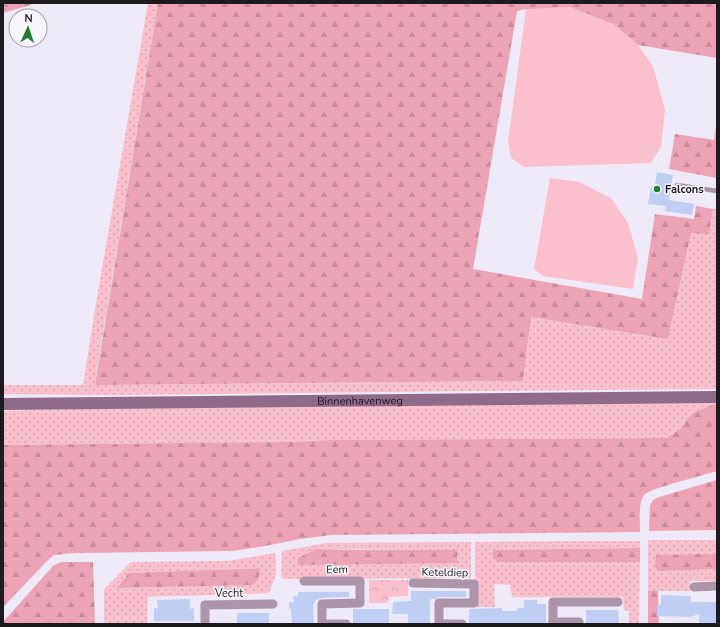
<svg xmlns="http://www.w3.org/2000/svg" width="720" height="627" font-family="'Nunito Sans',sans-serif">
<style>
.grass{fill:url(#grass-dots);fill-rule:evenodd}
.forest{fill:url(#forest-firs)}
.park{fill:url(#park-crowns)}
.pitch{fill:#fbc0ce}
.building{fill:#c1cef3}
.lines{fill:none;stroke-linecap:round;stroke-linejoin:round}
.lane{stroke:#ad95a9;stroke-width:4.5}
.street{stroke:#ad95a9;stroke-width:9}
.secondary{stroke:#8e6b88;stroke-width:12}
.poi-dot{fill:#238030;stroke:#f9f7fd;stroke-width:1.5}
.labels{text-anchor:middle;stroke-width:3;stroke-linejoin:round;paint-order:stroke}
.poi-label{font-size:11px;font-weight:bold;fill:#1c1a1f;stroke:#f9f7fd;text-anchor:start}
.street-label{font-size:11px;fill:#1c1a1f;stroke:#f9f7fd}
</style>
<defs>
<pattern id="grass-dots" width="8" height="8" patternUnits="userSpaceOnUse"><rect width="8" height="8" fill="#fbc0ce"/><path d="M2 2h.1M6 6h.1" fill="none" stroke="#d7a4b0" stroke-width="1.8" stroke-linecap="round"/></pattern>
<pattern id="forest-firs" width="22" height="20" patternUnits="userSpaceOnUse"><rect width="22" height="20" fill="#eca3b6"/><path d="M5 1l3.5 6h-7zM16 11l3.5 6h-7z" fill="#ca8c9c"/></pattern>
<pattern id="park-crowns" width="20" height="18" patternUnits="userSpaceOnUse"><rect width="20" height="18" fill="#fbc0ce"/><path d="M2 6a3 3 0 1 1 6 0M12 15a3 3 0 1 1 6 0" fill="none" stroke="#d7a4b0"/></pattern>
</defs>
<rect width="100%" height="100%" fill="#ede9f6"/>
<g class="grass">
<polygon points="148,3 158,3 97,369 95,385 523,381 531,317 668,339 691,233 708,233 713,209 717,209 717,389 475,391 115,395 3,394 3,385 83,385 95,309"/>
<polygon points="717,402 717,403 695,412 690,416 680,429 667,438 330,440 288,442 3,445 3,411 69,409"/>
<polygon points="648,540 717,540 717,554 704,555 660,571 717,569 717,581 690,581 690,591 648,591"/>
<polygon points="583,541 640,541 640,548 496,550 498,562 640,562 639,624 629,624 629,611 624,610 623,597 512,597 510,585 494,584 495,607 475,607 475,542"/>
<path d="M471 542V578L284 579 281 577 282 551 326 543ZM316 549 457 550V563Z"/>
<path d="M274 553 276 556V575L269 593 148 597 147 624H104V589L131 562 228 561ZM260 568 256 581 251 585 117 588 129 573Z"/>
</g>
<g class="forest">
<polygon points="3,3 37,3 3,13"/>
<polygon points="158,3 717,3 717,58 638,45 613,24 526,9 517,11 473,269 642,299 655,214 694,219 696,206 713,209 709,234 691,233 668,339 531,317 523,381 95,385"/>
<polygon points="717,121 717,178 669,169 675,134 714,140"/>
<path d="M717 403V471C705 475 650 488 644 495 638 503 640 522 640 532L331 535 300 539 265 546 232 551 76 553 54 555 49 559 3 607V445L288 442 330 440 667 438 680 429 690 416 695 412Z"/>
<polygon points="717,480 717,530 649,531 650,506 653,500 659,497"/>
<polygon points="640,548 640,562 498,562 495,560 492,555 493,552 496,550"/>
<polygon points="316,549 352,550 457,550 457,563 298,565 298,558"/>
<polygon points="717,554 717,569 660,571 657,570 655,566 656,555"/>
<polygon points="61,562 93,562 95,624 3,624 3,622 53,566"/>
<path d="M260 568C259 577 259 580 252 585L117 588 129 573Z"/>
<polygon points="648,591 658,591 659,624 648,624"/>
</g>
<polygon class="park" points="369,580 408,580 408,596 389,597 388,603 369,603"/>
<g class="pitch">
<polygon points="570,7 613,24 638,45 653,66 665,110 661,147 651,163 524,167 511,158 508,142 526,9"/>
<polygon points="550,178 580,182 612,199 628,223 638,258 633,289 543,276 534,269"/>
</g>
<g class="building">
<polygon points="657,172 673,175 669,200 694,204 692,215 665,211 666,206 648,204 651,188 655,185"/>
<polygon points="411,591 466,591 466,597 439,597 435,599 430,599 430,624 408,624 408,614 392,614 393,602 411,601"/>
<polygon points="298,592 349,592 349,597 322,598 316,600 313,605 314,624 292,624 291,609 289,609 289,602 294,602 293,596 298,596"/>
<polygon points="661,595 691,596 691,602 716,602 716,612 717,612 717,623 699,623 699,614 690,617 657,616 657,605 661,605"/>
<polygon points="190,599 190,609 194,608 194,621 154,621 154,608 158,609 157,600"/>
<polygon points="524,600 537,600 537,604 546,604 546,624 469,624 469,609 502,608 502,611 517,611 517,608 524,608"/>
<rect x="353" y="609" width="36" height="15"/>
<polygon points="586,610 618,610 619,624 586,624"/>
<rect x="237" y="613" width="32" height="11"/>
</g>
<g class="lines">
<polyline class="lane" points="677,185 717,191"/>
<g class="street">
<polyline points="304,581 360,581 360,603 322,604 322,624"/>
<polyline points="413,583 474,584 474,603 439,603 439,624"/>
<polyline points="694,587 717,586"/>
<polyline points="553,622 579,622"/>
<polyline points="205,624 205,605 273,604"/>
<polyline points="322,624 346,624"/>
<polyline points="439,624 462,624"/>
<polyline points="553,624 553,602 618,602"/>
</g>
<path class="secondary" id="s1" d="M3 404 717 397"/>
</g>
<circle class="poi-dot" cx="657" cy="189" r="4"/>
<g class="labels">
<g class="poi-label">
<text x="665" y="193">Falcons</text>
</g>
<g class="street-label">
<text dy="4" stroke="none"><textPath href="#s1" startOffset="357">Binnenhavenweg</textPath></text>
<text transform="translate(337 569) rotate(-1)" y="4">Eem</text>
<text transform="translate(445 572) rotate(1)" y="4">Keteldiep</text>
<text x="229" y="597">Vecht</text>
</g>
</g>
<rect width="720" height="627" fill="none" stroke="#1c1a1f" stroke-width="8"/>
<g transform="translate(28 28) rotate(3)"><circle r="19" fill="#f9f7fd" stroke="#a19fa4"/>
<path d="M0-3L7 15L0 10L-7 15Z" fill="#238030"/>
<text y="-6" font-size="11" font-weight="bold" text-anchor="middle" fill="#1c1a1f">N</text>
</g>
</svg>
